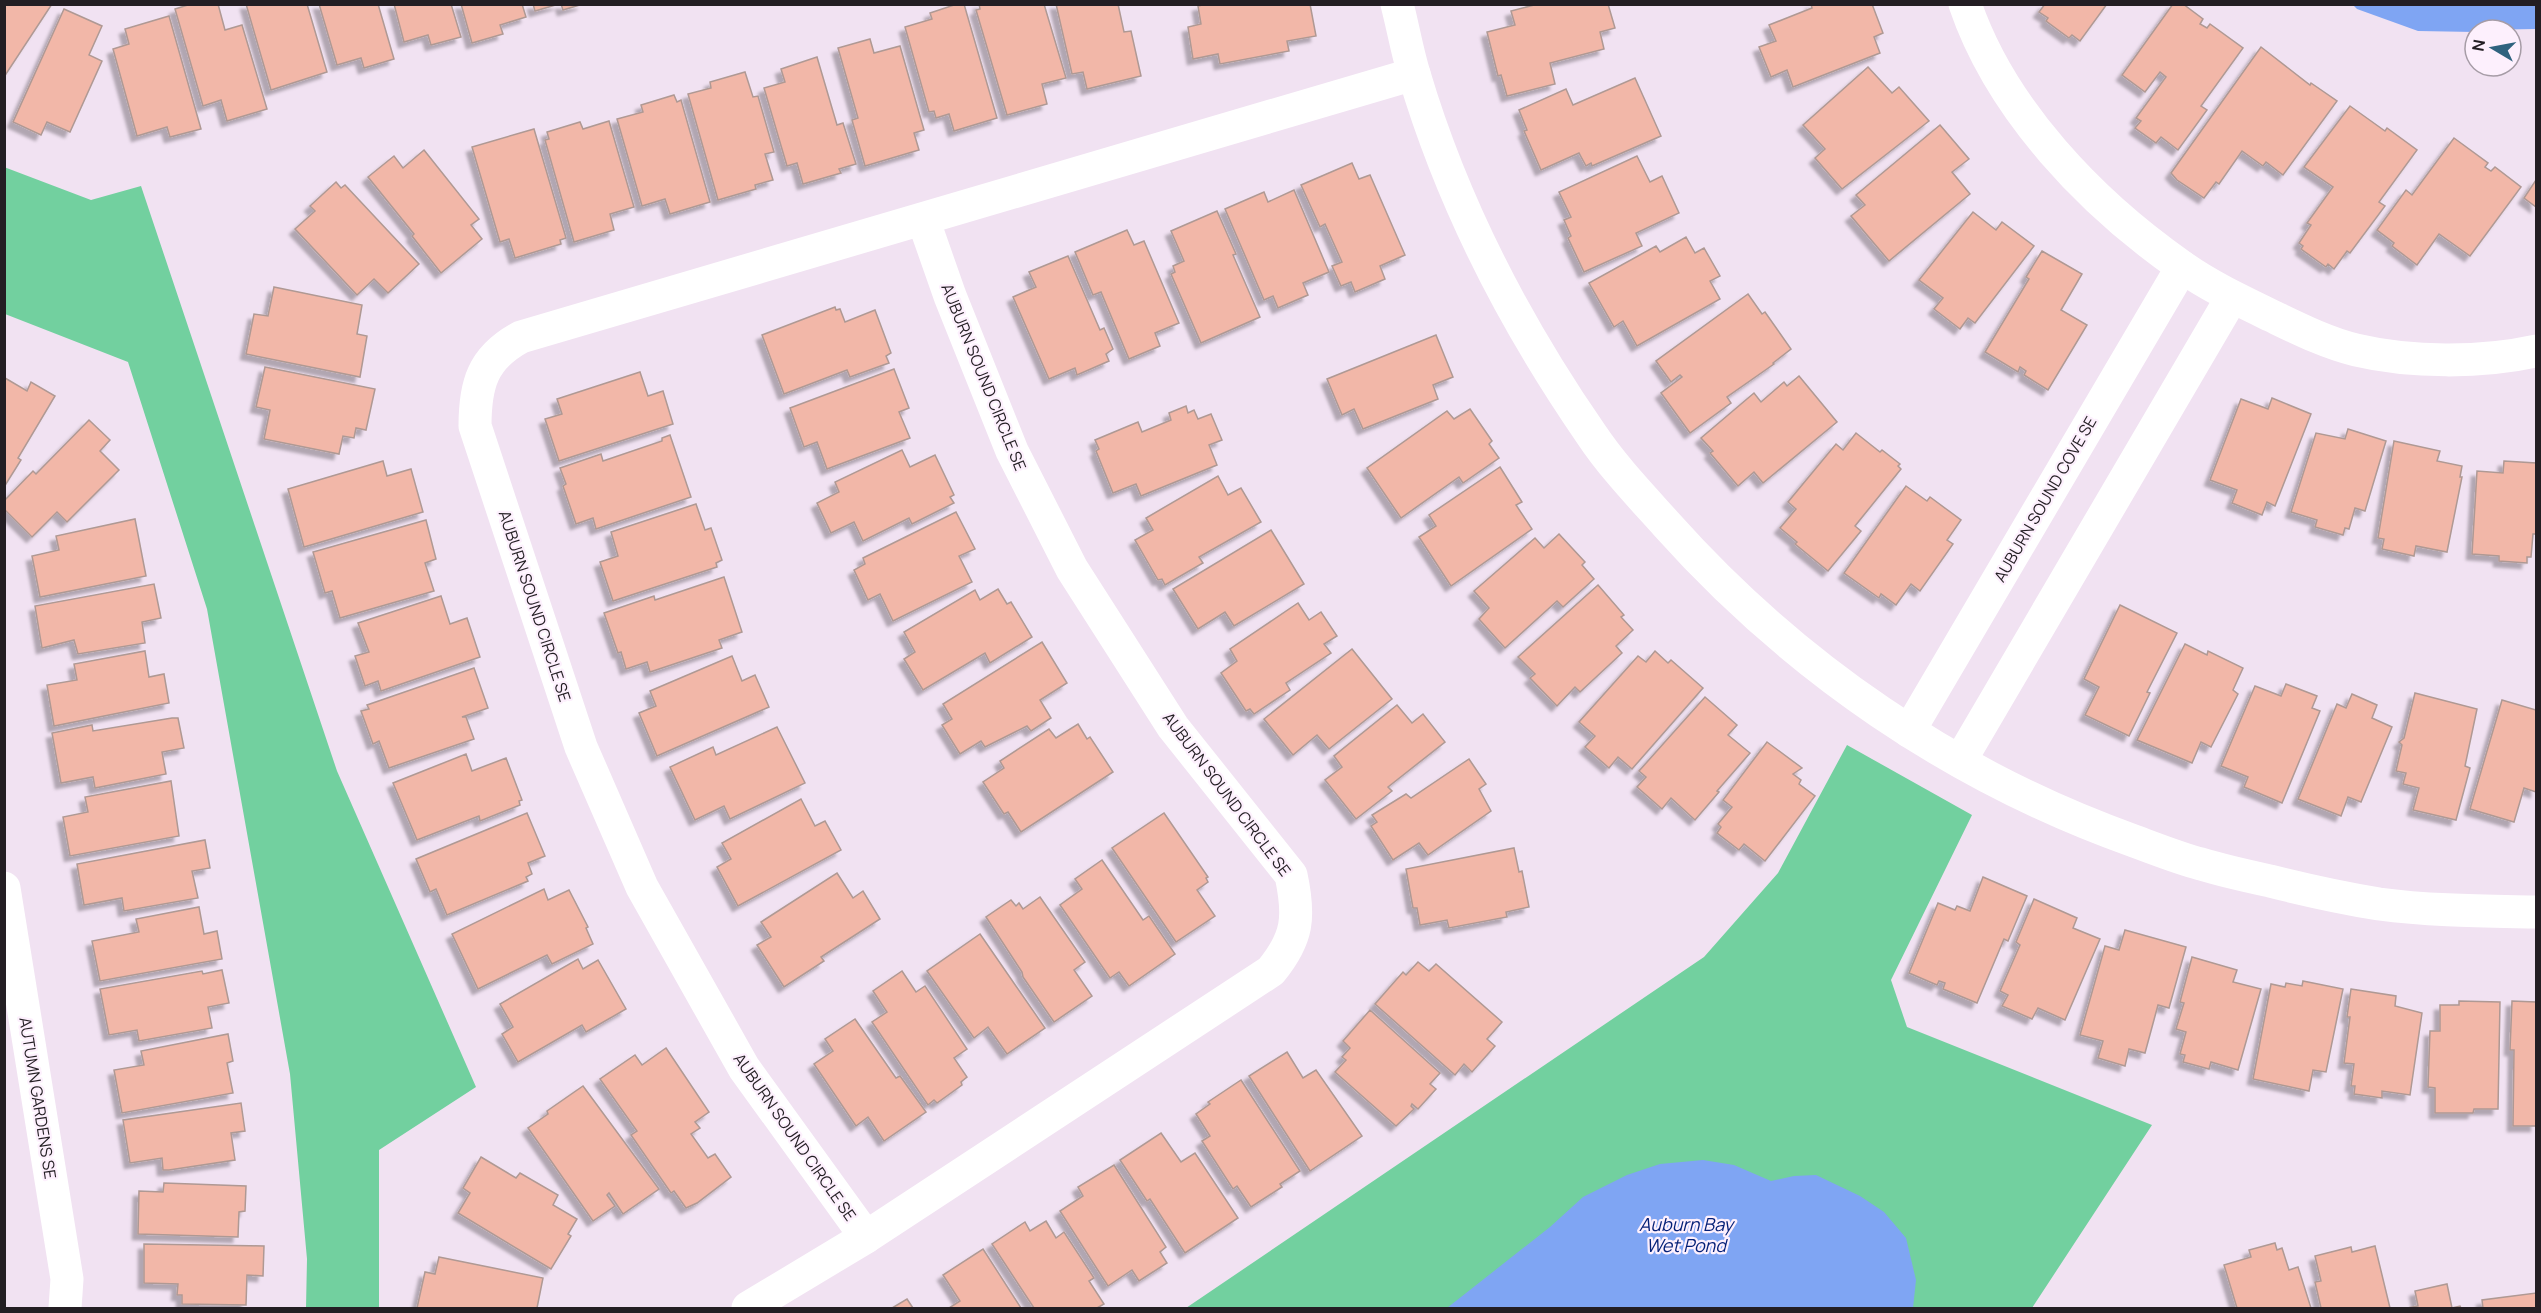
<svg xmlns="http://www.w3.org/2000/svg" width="2541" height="1313" font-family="Manrope,sans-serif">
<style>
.green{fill:#72d09f}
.water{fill:#7fa5f3}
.building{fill:#f2b7a8;stroke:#af9994;stroke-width:1.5;filter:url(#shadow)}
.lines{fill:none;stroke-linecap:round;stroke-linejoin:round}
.minor{stroke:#fff;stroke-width:33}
.labels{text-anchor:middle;stroke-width:4.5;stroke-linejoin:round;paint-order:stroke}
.street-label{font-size:16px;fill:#231e23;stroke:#fdf0fd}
.water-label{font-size:18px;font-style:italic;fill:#021e76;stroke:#fdf0fd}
</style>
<defs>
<filter id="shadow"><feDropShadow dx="-5.5" dy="5.5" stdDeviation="1.5" flood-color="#0004"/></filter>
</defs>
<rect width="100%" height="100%" fill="#f1e2f2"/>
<g class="green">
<polygon points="4,167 91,200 141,186 337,771 476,1087 379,1150 379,1308 306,1308 307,1259 290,1074 207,609 128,362 5,314"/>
<polygon points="1847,745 1972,815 1891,980 1907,1027 2152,1125 2032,1308 1186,1308 1704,957 1778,873"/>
</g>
<g class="water">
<polygon points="2353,5 2536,5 2536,29 2475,30 2475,32 2418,31 2357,9"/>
<polygon points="1703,1160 1734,1165 1771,1181 1794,1176 1816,1175 1860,1196 1884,1212 1906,1238 1916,1280 1913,1308 1447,1308 1550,1227 1583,1197 1627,1175 1660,1164"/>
</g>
<g class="building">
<polygon points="4,4 52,4 4,77"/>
<polygon points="191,4 218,4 225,30 242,25 267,109 227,121 221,100 203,106 175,9"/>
<polygon points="246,4 307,4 327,72 271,90"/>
<polygon points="319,4 378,4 394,59 364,68 361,58 337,65"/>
<polygon points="394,4 451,4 461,37 431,45 428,35 404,42"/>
<polygon points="461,4 522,4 526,17 500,25 503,34 472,43"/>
<polygon points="533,4 559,4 535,11"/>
<polygon points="561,4 583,4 563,10"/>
<polygon points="957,4 964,4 997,118 954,131 949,114 936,118 934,111 929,112 905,27 932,19 930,13"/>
<polygon points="979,4 1044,4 1066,78 1042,84 1047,104 1007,115 976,10 980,9"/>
<polygon points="1056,4 1118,4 1124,32 1131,31 1141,76 1087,89 1083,72 1072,74"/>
<polygon points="1207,4 1310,4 1316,36 1287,41 1289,51 1220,64 1218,54 1193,59 1188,27 1201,24 1198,6"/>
<polygon points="1538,4 1608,4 1615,28 1600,32 1604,49 1550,63 1555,84 1507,96 1501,75 1498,76 1487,32 1515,25 1511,11"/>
<polygon points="1811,4 1872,4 1883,33 1874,37 1880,53 1793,87 1787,70 1771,77 1759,47 1776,41 1769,25 1812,8"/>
<polygon points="2045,4 2107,4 2080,41 2072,35 2069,38 2046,21 2048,18 2039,12"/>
<polygon points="2173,4 2183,4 2203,19 2200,24 2207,28 2210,24 2243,48 2201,106 2207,110 2178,150 2161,137 2156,143 2135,128 2141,121 2136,118 2166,77 2160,72 2145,92 2122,75"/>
<polygon points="64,9 102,26 89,55 102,61 70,132 47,122 41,135 13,122"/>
<polygon points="169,16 201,129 170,137 167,127 137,136 113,49 129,44 125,29"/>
<polygon points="870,39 874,53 900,46 924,130 914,133 919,150 865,166 852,120 858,118 838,48"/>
<polygon points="2261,47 2310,85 2311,83 2337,101 2283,175 2266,162 2263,166 2242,151 2219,184 2216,182 2204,198 2177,180 2171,173"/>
<polygon points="817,57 837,125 843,123 856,164 839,169 841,173 803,184 797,163 787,166 764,88 785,82 781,69"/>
<polygon points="1868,67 1892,93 1899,87 1929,121 1842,189 1815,158 1825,149 1803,125"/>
<polygon points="745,72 753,97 758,96 774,152 765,154 773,180 755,185 756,189 718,200 688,94 711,88 710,82"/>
<polygon points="1635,78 1661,136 1592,166 1591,163 1586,166 1579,153 1541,170 1524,131 1527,130 1519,110 1566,89 1573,105"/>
<polygon points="674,95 677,102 681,100 710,202 670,214 665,199 642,206 617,119 643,112 641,105"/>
<polygon points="2350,106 2385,131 2387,128 2417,150 2379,202 2385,206 2350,253 2347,251 2334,269 2328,264 2326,267 2301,249 2303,246 2299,243 2311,225 2307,223 2333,187 2304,167"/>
<polygon points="609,121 634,207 610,214 614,230 574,242 545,140 549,139 547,132 580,122 583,129"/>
<polygon points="1940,125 1969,159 1952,172 1970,194 1889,261 1851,216 1865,205 1856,195"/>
<polygon points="534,129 566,238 560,240 561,244 515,258 509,239 500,242 472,147"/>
<polygon points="2454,138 2488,163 2485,167 2491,171 2495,167 2521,187 2470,256 2439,234 2417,265 2392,246 2394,243 2377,230 2406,190 2412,195"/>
<polygon points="424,150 479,219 471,225 482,239 441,273 412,236 414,234 368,177 394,156 403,168"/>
<polygon points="1637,156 1650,182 1662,176 1679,213 1636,233 1642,246 1584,272 1568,238 1571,236 1564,220 1571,217 1559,192"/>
<polygon points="1352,163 1359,179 1370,175 1405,255 1380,266 1385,279 1355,292 1351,282 1341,286 1332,266 1342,262 1325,224 1320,227 1301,185"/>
<polygon points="2536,180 2536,207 2524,198"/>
<polygon points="336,182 341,188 345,185 419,264 388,293 374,279 357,295 295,229 315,211 310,206"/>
<polygon points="1294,190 1329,272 1303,283 1308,295 1278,308 1273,296 1264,300 1225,209 1264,192 1268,202"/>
<polygon points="1217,211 1236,254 1233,255 1260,317 1201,343 1171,274 1175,272 1173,266 1184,261 1171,231"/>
<polygon points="1973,212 1996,230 2002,222 2034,246 1975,323 1968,318 1960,329 1934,309 1943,298 1919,280"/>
<polygon points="1127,230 1134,245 1144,241 1179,323 1155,333 1160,346 1129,359 1101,292 1093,295 1075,252"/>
<polygon points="1686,237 1695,253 1704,248 1720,276 1710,281 1720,299 1637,346 1623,321 1614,327 1589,283 1656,246 1660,252"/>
<polygon points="2042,251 2082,274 2061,310 2087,325 2048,390 2024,375 2026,371 2020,367 2018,372 1985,352 2029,279 2026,277"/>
<polygon points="1068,256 1100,330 1104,328 1113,349 1106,354 1109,361 1077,375 1075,368 1049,379 1013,297 1036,287 1029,272"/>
<polygon points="274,287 362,305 357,334 367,336 360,377 246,354 254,314 268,316"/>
<polygon points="1748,294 1762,314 1765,312 1791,349 1773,363 1774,364 1727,397 1731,403 1690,433 1661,393 1682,377 1680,375 1671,382 1656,361"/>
<polygon points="835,307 836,310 840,309 845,322 875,310 891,353 886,356 889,363 850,377 847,370 784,394 762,335"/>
<polygon points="1436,335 1453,377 1433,385 1438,399 1363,429 1354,409 1342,415 1327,379"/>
<polygon points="265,367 375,389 366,430 356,428 354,438 343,436 339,454 264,439 270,410 256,407"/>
<polygon points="894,369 909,408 899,412 910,438 827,469 817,442 804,447 790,408"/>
<polygon points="640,372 648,396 663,391 673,424 559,461 545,419 562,414 557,399"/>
<polygon points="1799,376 1837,422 1763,483 1754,472 1738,486 1710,453 1713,451 1701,438 1754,393 1761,402 1784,382 1787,386"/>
<polygon points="5,378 27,391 31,382 55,396 18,458 21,460 4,487"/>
<polygon points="2272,398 2311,414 2275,506 2267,502 2262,515 2232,503 2237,490 2210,480 2241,399 2268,409"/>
<polygon points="1186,406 1188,413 1194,410 1198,419 1211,414 1222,440 1209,445 1217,465 1141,496 1136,484 1113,493 1096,451 1099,449 1095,440 1138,422 1142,432 1171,420 1169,413"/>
<polygon points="1470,409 1492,441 1489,444 1499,458 1463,483 1459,477 1401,518 1367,468 1447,411 1454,419"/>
<polygon points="89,420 110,440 100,451 119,470 67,522 57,512 32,537 4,509 4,501 33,471 36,474"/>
<polygon points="2348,429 2386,441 2365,511 2355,508 2349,529 2345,528 2343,535 2315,527 2317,520 2291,512 2316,433 2345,439"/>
<polygon points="1856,433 1880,452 1882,450 1900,464 1898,466 1901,469 1855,526 1861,531 1828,571 1795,544 1797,542 1780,528 1796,509 1788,502 1836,444 1843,450"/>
<polygon points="670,435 691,497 596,529 593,518 576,524 563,486 566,484 560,468 601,454 603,461 662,441 662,438"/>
<polygon points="2394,441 2440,451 2437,461 2462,466 2460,477 2462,477 2447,552 2416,546 2414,556 2382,549 2384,539 2378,538"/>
<polygon points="902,450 910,467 935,455 954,495 950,497 954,503 912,524 909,518 863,541 854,522 831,533 817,503 839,492 835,482"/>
<polygon points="383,461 387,476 411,469 423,512 304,547 288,489"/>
<polygon points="2504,461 2536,463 2536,534 2533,534 2531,557 2527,557 2527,563 2499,561 2499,556 2472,554 2477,471 2503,473"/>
<polygon points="1500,467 1522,502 1516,505 1532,529 1451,586 1419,537 1436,526 1429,515"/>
<polygon points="1218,476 1228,495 1241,488 1261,522 1199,557 1203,563 1165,585 1162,579 1158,580 1135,540 1153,530 1146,518"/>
<polygon points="1906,486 1927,501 1930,497 1961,520 1947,540 1953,544 1920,591 1911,584 1896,605 1881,594 1879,598 1844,573"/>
<polygon points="696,504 705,530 711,528 722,560 716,563 717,567 613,601 600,562 618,556 611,532"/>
<polygon points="956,512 975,549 959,556 972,582 893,621 880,594 868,600 854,570 865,564 863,558"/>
<polygon points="135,519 146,576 40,597 32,556 59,550 56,536"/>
<polygon points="426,520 436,559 425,563 434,591 340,618 332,591 325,593 313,552"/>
<polygon points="1271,530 1304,584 1234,626 1225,612 1198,629 1173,589"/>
<polygon points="1559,534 1585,562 1582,565 1594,579 1563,607 1557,601 1505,648 1479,619 1489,608 1474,591 1535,538 1544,548"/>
<polygon points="724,577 742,632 719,640 722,648 650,672 647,662 626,669 621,652 618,653 604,613 654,596 655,600"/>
<polygon points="154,584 161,618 142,622 145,643 78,654 74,640 42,648 35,606"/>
<polygon points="1598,585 1624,615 1621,617 1633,630 1616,646 1622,653 1580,692 1575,687 1557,706 1530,678 1535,674 1518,657"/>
<polygon points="998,589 1007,604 1011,602 1032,637 990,663 985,653 923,690 904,659 915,652 904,632 975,590 980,600"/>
<polygon points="441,596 450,624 467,618 480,657 381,691 378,681 365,686 355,656 369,652 358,623"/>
<polygon points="1298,603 1309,620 1321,612 1337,636 1324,644 1331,653 1286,683 1290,690 1254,714 1250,709 1246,711 1221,673 1237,661 1230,649"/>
<polygon points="2120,605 2177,633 2147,692 2150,693 2129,736 2085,715 2099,687 2084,679"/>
<polygon points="1042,642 1067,683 1040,700 1051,718 1031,731 1027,726 985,747 981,741 960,754 942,725 952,719 943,704"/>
<polygon points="2185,644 2207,655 2208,651 2243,668 2233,690 2238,694 2211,747 2201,742 2192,763 2137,740"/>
<polygon points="1352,649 1392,699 1329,749 1317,735 1293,755 1264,719"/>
<polygon points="145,651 149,677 164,674 169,703 54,726 47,685 77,680 74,664"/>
<polygon points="1655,651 1668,663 1671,660 1703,688 1632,769 1618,757 1609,768 1585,747 1595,736 1579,722 1638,656 1646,662"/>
<polygon points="732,656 742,681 755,675 769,707 657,756 639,713 656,706 650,691"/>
<polygon points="474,668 488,708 462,717 466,717 474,739 389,768 379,741 373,744 361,711 369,709 367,705"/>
<polygon points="2286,684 2317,696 2312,708 2320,711 2282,803 2244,787 2248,777 2221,766 2255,686 2281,696"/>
<polygon points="2415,693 2477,709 2465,766 2470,768 2456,820 2413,810 2419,788 2403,784 2406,773 2396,771 2402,745 2399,742 2404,738"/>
<polygon points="2352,694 2377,705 2372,718 2392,727 2361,802 2348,797 2341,816 2298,799 2337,704 2346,708"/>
<polygon points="1705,697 1737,725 1728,735 1750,753 1717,791 1719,792 1695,820 1671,798 1662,809 1637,787 1646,777 1639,771"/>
<polygon points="2502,700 2536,710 2536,792 2524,788 2514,822 2470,809"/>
<polygon points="1397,705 1412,723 1423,714 1445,742 1388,787 1392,791 1356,819 1325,780 1342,767 1334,756"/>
<polygon points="172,718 178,718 184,748 162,752 166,774 95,788 93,777 61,783 52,733 92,725 93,731"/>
<polygon points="1078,724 1087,739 1090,737 1113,772 1021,832 1008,812 1004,814 983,782 1004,768 1000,761 1049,729 1056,738"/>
<polygon points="777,727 805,783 730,819 724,806 695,820 670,767 713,747 716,755"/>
<polygon points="1767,742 1802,768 1793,774 1801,780 1799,784 1815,796 1765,861 1744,844 1739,850 1717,833 1721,827 1718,824 1732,807 1723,800"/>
<polygon points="466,754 472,771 506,758 522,800 519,801 520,805 480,821 479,816 417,840 393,783"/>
<polygon points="1469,759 1486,784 1479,789 1491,811 1428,855 1419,843 1393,860 1371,826 1377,822 1372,815 1406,794 1411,798"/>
<polygon points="171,781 179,836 70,856 63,817 88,812 85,797"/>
<polygon points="801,799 815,826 825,821 841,850 738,906 717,867 731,859 722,843"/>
<polygon points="527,813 545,856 528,863 532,874 526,877 528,881 447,915 436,889 430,892 416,859"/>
<polygon points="1164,813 1208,877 1206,878 1208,882 1197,890 1215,916 1176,942 1112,848"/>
<polygon points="205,840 210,868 192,871 198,898 124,911 122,898 84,905 77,864"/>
<polygon points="1514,848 1519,872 1522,871 1529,907 1506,912 1507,917 1449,928 1447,920 1420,925 1417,908 1413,908 1406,869"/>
<polygon points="1102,860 1143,920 1149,916 1175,954 1129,986 1119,972 1110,978 1060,905 1082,889 1075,879"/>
<polygon points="837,873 853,898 863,891 880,919 821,957 824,961 784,987 757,945 771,937 761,922"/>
<polygon points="1983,877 2027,896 2008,941 2004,939 1977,1003 1943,989 1945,983 1939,981 1937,985 1909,973 1938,903 1955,910 1957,906 1970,911"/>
<polygon points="544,889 548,900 569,890 588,927 586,928 593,944 552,964 547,955 478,989 452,934"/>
<polygon points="1040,897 1085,962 1074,970 1092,996 1054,1022 1023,977 1022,972 986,917 1011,900 1016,906 1019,903 1023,909"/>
<polygon points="2034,899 2077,918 2073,928 2100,939 2065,1020 2038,1008 2032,1019 2002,1006 2008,995 2000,991 2020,945 2016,942"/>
<polygon points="199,907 204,934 217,931 222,959 100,981 92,941 139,932 136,919"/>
<polygon points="2125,930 2186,947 2169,1008 2158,1005 2145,1053 2129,1049 2125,1066 2098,1058 2103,1041 2080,1035 2105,946 2119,950"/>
<polygon points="980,934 1045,1028 1007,1054 988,1027 974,1038 927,971"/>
<polygon points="2192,957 2237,970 2233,982 2261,989 2238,1070 2211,1062 2209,1069 2183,1062 2185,1055 2180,1054 2186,1032 2176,1029 2184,1003 2180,1002"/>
<polygon points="578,959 583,969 598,960 626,1009 586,1032 582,1025 518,1062 502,1034 513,1027 500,1004"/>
<polygon points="1418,962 1429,971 1436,964 1502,1022 1487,1039 1495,1046 1472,1072 1464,1064 1455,1075 1375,1004 1403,972 1406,975"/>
<polygon points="222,970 229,1003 208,1007 212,1028 139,1041 137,1030 109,1035 100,989 202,971 203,974"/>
<polygon points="902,971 916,992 925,986 967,1049 954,1058 967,1077 961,1082 962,1085 937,1103 934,1100 928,1105 872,1022 887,1012 873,991"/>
<polygon points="2303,981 2343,989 2326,1072 2313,1070 2309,1091 2253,1079 2271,984 2285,987 2286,983 2302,986"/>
<polygon points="2351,989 2396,996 2395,1006 2422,1013 2410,1095 2382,1091 2382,1098 2354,1094 2355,1086 2351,1086 2354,1064 2344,1063 2350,1017 2347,1017"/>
<polygon points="2459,1001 2500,1002 2498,1109 2474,1109 2473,1113 2435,1113 2435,1088 2428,1087 2430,1031 2440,1031 2440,1005 2459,1005"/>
<polygon points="2512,1001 2536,1002 2536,1126 2513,1126 2514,1050 2510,1050"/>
<polygon points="1370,1010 1440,1073 1430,1084 1436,1089 1418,1109 1412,1104 1411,1106 1414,1109 1396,1126 1335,1072 1346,1060 1342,1057 1350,1048 1343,1041"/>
<polygon points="855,1019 896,1078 900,1076 926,1112 884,1141 868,1117 856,1126 814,1064 833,1051 825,1039"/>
<polygon points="228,1034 233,1061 227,1063 233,1093 122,1113 114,1070 144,1065 141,1051"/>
<polygon points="666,1048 709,1112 695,1122 700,1128 691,1134 708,1158 715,1154 731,1177 697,1203 686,1208 674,1191 671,1193 631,1135 637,1131 600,1079 635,1055 642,1065"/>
<polygon points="1287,1052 1303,1078 1316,1070 1362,1136 1310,1171 1249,1076"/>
<polygon points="1241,1080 1300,1171 1280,1184 1282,1187 1251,1207 1237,1186 1233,1189 1202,1141 1210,1136 1196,1114 1210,1104 1208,1102"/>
<polygon points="583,1086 659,1189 623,1214 609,1193 607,1195 615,1206 593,1221 528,1128 548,1114 547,1111"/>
<polygon points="241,1103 245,1131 231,1133 235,1160 169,1170 163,1170 162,1158 130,1163 123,1120"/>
<polygon points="1161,1133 1181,1162 1195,1153 1238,1218 1185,1253 1150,1199 1147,1201 1120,1160"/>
<polygon points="481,1157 516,1178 520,1173 558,1195 553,1205 577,1219 568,1234 571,1236 551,1269 458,1213 470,1193 463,1188"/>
<polygon points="1114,1165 1166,1247 1160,1252 1167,1263 1139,1281 1132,1270 1108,1286 1060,1211 1083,1196 1078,1187"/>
<polygon points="164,1183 246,1186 245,1211 239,1212 238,1237 138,1234 139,1191 163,1192"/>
<polygon points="1046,1221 1056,1238 1064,1232 1094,1278 1089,1281 1104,1304 1097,1308 1034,1308 992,1244 1025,1222 1030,1231"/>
<polygon points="2275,1243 2277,1250 2282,1248 2289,1270 2298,1267 2311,1308 2237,1308 2224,1265 2251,1257 2249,1250"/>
<polygon points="144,1244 264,1246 263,1276 247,1275 246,1305 182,1304 182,1295 177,1295 178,1284 144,1283"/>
<polygon points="2375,1246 2390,1308 2321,1308 2315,1282 2321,1281 2315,1256 2351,1247 2352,1252"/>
<polygon points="983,1249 1021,1308 949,1308 960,1301 943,1275"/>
<polygon points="439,1257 543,1278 537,1308 417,1308 425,1272 435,1274"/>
<polygon points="2447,1284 2452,1308 2460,1306 2461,1308 2407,1308 2418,1306 2415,1291"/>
<polygon points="2536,1293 2536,1308 2483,1308 2482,1300"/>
<polygon points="907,1299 913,1308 892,1308"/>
</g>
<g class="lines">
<g class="minor">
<path d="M1397 4C1403 27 1407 51 1414 74 1452 202 1515 324 1591 434 1613 467 1641 496 1667 525 1794 667 1954 777 2134 841 2156 849 2178 858 2201 864 2224 871 2247 876 2270 881 2306 890 2342 898 2379 904 2431 911 2484 911 2536 912"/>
<path d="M1965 4C2001 110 2091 203 2181 266 2209 286 2241 301 2272 316 2299 329 2327 343 2356 350 2411 363 2482 363 2536 351"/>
<path d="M923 219 950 296 1012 451 1072 569 1173 727 1291 875C1300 917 1298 938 1271 971L866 1237 744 1068 642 887 581 747 475 426C475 385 482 358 521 337L1414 74"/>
<polyline points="1909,731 2182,267"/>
<polyline points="1960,761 2232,297"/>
<polyline points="4,888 67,1279 65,1308"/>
<polyline points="748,1308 866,1237"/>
</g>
</g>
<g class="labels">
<g class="street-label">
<text transform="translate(984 377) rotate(68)" y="6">AUBURN SOUND CIRCLE SE</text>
<text transform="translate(2045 499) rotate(-60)" y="6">AUBURN SOUND COVE SE</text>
<text transform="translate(535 606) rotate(72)" y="6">AUBURN SOUND CIRCLE SE</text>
<text transform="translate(1227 794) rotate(53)" y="6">AUBURN SOUND CIRCLE SE</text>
<text transform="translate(38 1098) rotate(81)" y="6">AUTUMN GARDENS SE</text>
<text transform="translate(795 1137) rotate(55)" y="6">AUBURN SOUND CIRCLE SE</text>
</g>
<g class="water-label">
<text x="1686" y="1231">Auburn Bay<tspan x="1686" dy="21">Wet Pond</tspan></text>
</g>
</g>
<rect width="2541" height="1313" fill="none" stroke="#231e23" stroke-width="12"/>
<g transform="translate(2493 48) rotate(280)"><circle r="28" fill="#fdf0fd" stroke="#a69ca6" stroke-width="1.5"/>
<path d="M0-4.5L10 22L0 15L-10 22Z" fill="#2f637f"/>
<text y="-9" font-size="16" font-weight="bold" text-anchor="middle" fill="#231e23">N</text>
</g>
</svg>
